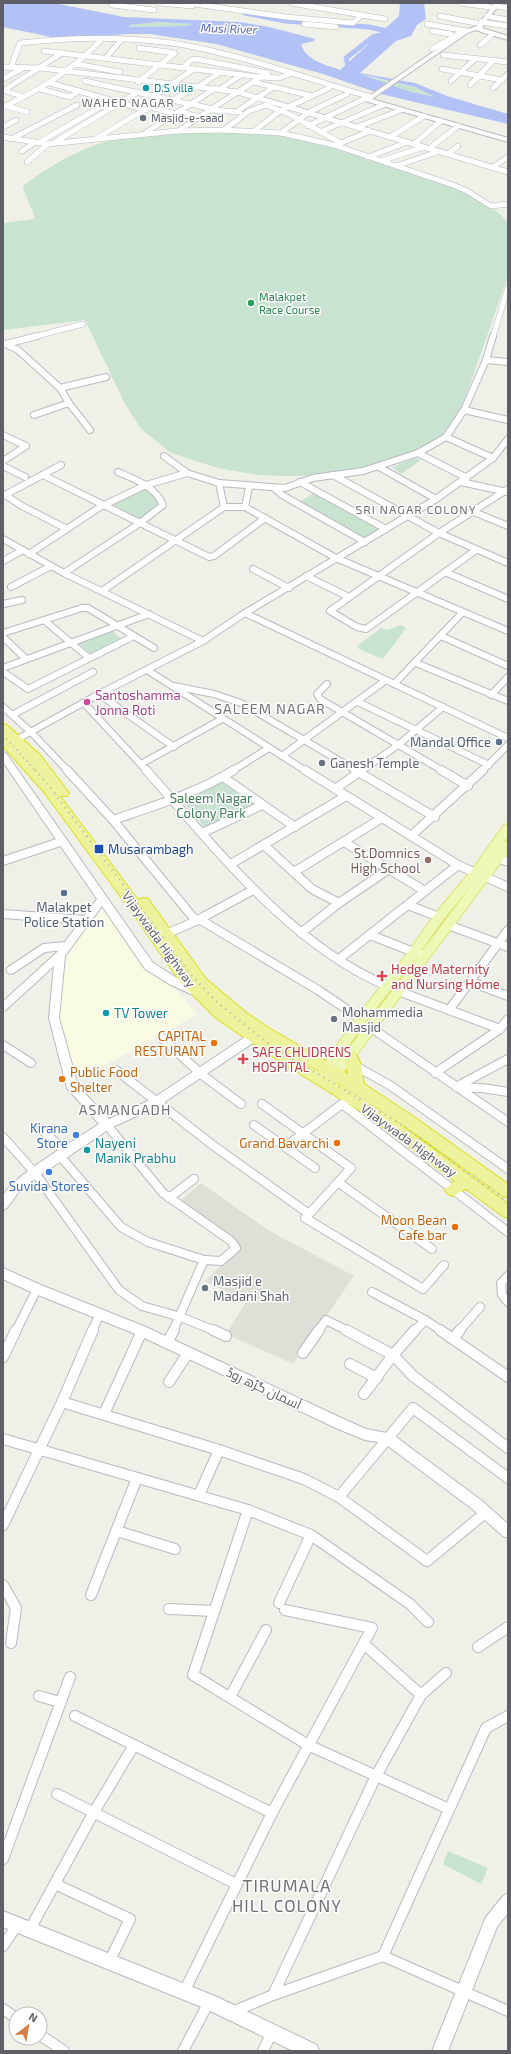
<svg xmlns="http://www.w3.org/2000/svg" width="511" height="2054" font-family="'Exo 2',Cairo,sans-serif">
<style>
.commercial{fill:#f9fbe2}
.education{fill:#dfdfd7}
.green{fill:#c8e4d1}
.water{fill:#b2c2f6;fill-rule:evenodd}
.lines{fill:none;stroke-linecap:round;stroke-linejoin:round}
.canal{stroke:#b2c2f6;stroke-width:5}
.street-far3-casing{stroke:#babac0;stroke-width:6}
.street-far2-casing{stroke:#babac0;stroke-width:8}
.street-far1-casing{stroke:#babac0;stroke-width:10}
.street-casing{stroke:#babac0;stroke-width:12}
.secondary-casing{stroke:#b9bac0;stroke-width:2}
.primary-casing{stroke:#dee36e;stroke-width:2}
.highway-casing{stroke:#dddf19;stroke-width:2}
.street-far3{stroke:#fff;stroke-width:5}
.street-far2{stroke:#fff;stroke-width:6}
.street-far1{stroke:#fff;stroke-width:8}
.street{stroke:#fff;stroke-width:10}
.secondary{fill:#fff;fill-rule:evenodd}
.primary{fill:#edf7b6;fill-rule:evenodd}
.highway{fill:#edf29d;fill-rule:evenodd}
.rail-far1{stroke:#b7b7b8;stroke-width:2;stroke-dasharray:1 4;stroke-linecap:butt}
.rail{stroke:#b7b7b8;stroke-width:2.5;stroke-dasharray:1 5;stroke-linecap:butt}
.culture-dot{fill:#0f9aa8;stroke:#fff;stroke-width:1.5}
.worship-dot{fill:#6b7280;stroke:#fff;stroke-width:1.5}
.leisure-dot{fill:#2e9e5b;stroke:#fff;stroke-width:1.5}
.hotel-dot{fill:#d1479c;stroke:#fff;stroke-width:1.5}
.service-dot{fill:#5c6f8a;stroke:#fff;stroke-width:1.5}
.transit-dot{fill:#1a4fb4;stroke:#fff;stroke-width:1.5}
.education-dot{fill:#8d6e63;stroke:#fff;stroke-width:1.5}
.health-dot{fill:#e0444e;stroke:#fff;stroke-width:1.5}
.food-dot{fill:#e8710a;stroke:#fff;stroke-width:1.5}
.shop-dot{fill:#3f7fe0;stroke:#fff;stroke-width:1.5}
.labels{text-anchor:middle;stroke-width:3;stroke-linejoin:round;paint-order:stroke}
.far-culture-label{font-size:11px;fill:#0d838f;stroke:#fff;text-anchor:start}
.far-worship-label{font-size:11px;fill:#5b616d;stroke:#fff;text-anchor:start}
.far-leisure-label{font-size:11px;fill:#27864d;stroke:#fff;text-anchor:start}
.far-water-label{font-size:12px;font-style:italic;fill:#5666b8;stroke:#fff}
.far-neighbourhood-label{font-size:12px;letter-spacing:1px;fill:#707278;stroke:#fff}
.hotel-label{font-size:13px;fill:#b23c85;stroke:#fff;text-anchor:start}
.service-label{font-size:13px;fill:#4e5e75;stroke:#fff;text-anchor:end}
.worship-label{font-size:13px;fill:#5b616d;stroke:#fff;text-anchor:start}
.park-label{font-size:13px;fill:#3e7f55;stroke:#fff}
.transit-label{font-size:13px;fill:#164399;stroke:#fff;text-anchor:start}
.education-label{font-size:13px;fill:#785e54;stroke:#fff;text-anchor:end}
.street-label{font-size:13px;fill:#5f6067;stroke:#fff}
.health-label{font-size:13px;fill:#be3a42;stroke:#fff;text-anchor:start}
.culture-label{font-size:13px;fill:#0d838f;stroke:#fff;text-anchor:start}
.food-label{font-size:13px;fill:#c56008;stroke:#fff;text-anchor:end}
.shop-label{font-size:13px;fill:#366cbe;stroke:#fff;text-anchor:end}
.neighbourhood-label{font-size:14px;letter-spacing:1px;fill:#707278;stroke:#fff}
.near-neighbourhood-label{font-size:17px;letter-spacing:1px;fill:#707278;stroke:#fff}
</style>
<rect width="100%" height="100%" fill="#eff0e8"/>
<polygon class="commercial" points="103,909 198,1014 78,1080 60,1027 59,1006 66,959 78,937"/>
<polygon class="education" points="201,1183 268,1230 354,1276 293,1364 226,1334 246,1302 205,1281 240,1247 179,1202"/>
<g class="green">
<polygon points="159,22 193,24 187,26 129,27 130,25"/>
<polygon points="360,75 415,87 435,97 411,92"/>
<path d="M263 132 306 138 454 187 485 202 502 216 508 223V276L462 407 457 418 441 437 420 450 367 469 304 476H282L258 475 218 468 171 453 141 429 125 404 85 320 3 330V223L34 219V215L23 189 24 185C46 169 68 155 93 146 144 127 209 133 263 132Z"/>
<polygon points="416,458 421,460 401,474 392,467"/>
<polygon points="143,488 154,495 159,506 138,519 111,504"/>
<polygon points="315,492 384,529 365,540 297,504"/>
<polygon points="401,625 406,628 383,659 359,649 357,646 381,628 387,630"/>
<polygon points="112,630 121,639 91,655 79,643"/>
<polygon points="222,781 251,805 205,828 181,799"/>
<polygon points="448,1851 488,1868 481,1884 443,1864"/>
</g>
<path class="water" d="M3 3H54L124 17 239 22 269 27 315 39 314 41 301 44C305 60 326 65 340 70L399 16 400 3H424L426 19 417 25 411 36 396 41 360 73 415 83 447 96 508 114V124L381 94 323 74 216 44 150 34H129L61 39 3 27ZM159 22 193 24 187 26 129 27 130 25ZM360 74 415 87 435 97 411 92Z"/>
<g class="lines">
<g class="canal">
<polyline points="245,13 285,21 313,23"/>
<polyline points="326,24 369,27 392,32"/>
<polyline points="350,74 346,58 373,37 388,33"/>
</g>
<g class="street-far3-casing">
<g id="street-far3">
<polyline points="114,3 112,5 154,10"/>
<polyline points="159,3 192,6"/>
<polyline points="187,3 286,17 353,23 362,15"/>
<polyline points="291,3 385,19"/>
<polyline points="461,3 490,7"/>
<polyline points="495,6 508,8"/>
<polyline points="440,16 476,23"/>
<polyline points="487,16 508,20"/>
<polyline points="481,22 508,26"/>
<polyline points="304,24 336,27"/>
<polyline points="427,24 467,31"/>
<polyline points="432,31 451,34"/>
<polyline points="480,45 491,36"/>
<polyline points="432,49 464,31"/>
<polyline points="44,51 260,77 279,78 290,74"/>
<polyline points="443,55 508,62"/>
<polyline points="106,58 122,39"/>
<polyline points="76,64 120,72"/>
<polyline points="3,67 41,68 238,92 508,172"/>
<path d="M11 67 20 43C73 37 131 36 184 45 247 57 309 79 371 97"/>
<polyline points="183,68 191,60 196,59 268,73"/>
<polyline points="442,69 502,80"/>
<polyline points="3,79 23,68"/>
<polyline points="85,81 213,109"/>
<polyline points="451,81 475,59"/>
<polyline points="138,82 175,53 139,48"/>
<polyline points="253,82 312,96"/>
<polyline points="50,83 146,110"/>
<polyline points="470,85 494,60"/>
<polyline points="198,87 219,73"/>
<polyline points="493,88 508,74"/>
<polyline points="40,89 70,97 79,91"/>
<polyline points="220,89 241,75"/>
<polyline points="3,90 24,97"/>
<polyline points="3,91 62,53"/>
<polyline points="154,96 194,69"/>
<polyline points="173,100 195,87"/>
<polyline points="7,106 27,112"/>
<path d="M3 107C40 90 73 70 101 40"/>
<polyline points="150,107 176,114"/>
<polyline points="211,110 240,112"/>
<polyline points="179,111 199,117"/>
<polyline points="236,112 272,88"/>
<polyline points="308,126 364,99"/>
<polyline points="3,127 16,120"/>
<polyline points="357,127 401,110"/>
<polyline points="224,130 249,111 266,105 291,115 341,143"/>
<polyline points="178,131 262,76"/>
<polyline points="254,131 280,111 329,88"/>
<polyline points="320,132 383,105"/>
<polyline points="145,133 216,88"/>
<polyline points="281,133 309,112 347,94"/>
<polyline points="3,137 48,144 177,131 224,130 281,133 334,145 453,185 467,191 491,206 508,204"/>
<polyline points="390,137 424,116"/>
<polyline points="97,138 164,98"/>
<polyline points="11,139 77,105"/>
<polyline points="55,142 138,92"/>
<polyline points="38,143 102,106 110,108"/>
<polyline points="414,144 441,121"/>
<polyline points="336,145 370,131"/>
<polyline points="430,148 458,126"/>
<polyline points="22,151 34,143"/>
<polyline points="448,154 458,146"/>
<polyline points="368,157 408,142"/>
<polyline points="381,161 424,147"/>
<polyline points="27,162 48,144"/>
<polyline points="396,166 440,151"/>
<polyline points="493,167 508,157"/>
<polyline points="33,337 83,324"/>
<polyline points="493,337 508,287"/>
</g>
</g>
<g class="street-far2-casing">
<g id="street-far2">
<polyline points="3,343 18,350 60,388 106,377"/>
<polyline points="6,344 37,336"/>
<polyline points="486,360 508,362"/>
<polyline points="69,403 90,430"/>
<polyline points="464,410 508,420"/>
<polyline points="34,415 69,403 60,388"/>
<polyline points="3,435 26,446 3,461"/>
<polyline points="446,437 493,458"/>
<polyline points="418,453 467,478"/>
<polyline points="164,456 187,473 219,483 285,488 313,478 363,471 418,453 446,437 464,410 486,360 493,336"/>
<polyline points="3,466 25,477"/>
<polyline points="379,467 436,499"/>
<polyline points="43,475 209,557 214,556 265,518"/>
<polyline points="333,475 439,533 508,563"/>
<polyline points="300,482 386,529"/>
<polyline points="461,482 507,492"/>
<polyline points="249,487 245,507 336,558 508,631"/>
<polyline points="274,488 282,495 365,542"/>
<polyline points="5,495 22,506 67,529"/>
<polyline points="3,496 61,465"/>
<polyline points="224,507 245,507"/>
<polyline points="474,512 508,526"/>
<polyline points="3,539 64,573 203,641"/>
<polyline points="476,550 366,629 357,627 330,611 439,533 508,489"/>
<polyline points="29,554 100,507 146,485 187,473"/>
<polyline points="3,561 23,550"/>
<polyline points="253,569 289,588"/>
<polyline points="445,572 508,599"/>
<path d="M64 573 140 523 163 505C155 486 136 480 118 472"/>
<polyline points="306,576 349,597"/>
<polyline points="11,587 51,566"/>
<polyline points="102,591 224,507 219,483"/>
<polyline points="3,604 22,600"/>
<polyline points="245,613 508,738"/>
<polyline points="44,620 89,658"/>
<polyline points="3,633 82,608 88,608 154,648"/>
<polyline points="441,636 508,666"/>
<polyline points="3,637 26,659"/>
<polyline points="416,663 508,701"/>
<polyline points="3,668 149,614"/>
<polyline points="147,670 306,771"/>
<polyline points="3,672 28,689 134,636"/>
<polyline points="327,684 317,694 320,699 443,771"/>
<polyline points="394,684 462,613"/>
<polyline points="174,686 214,694 241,703 357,771"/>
<polyline points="99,694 174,747"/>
<polyline points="491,695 508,677"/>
<polyline points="358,702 489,765"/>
<polyline points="84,703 147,771"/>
<polyline points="3,707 32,733 68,771"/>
<polyline points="12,715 93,672"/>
<polyline points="16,740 99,694 203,641 245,613 436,499 493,458 508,439"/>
<polyline points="282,756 386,680"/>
<polyline points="141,764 222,719"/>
<polyline points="232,771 269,748"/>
<polyline points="361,771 398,745 443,707"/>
<polyline points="482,771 508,745"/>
</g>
</g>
<g class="street-far1-casing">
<g id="street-far1">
<polyline points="67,770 113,820 196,921"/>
<path d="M146 770C216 848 289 944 387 986"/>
<polyline points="305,770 458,865 508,887"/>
<polyline points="355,770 435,817"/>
<polyline points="441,770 468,786"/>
<polyline points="223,777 295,827"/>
<polyline points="335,789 362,770"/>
<path d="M113 820C154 806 197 793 234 770"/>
<polyline points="202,833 262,805"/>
<polyline points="411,836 483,770"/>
<polyline points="344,842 425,891"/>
<polyline points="264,845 312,889 339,903"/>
<polyline points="498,858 508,862"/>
<polyline points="3,861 63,841"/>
<polyline points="231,864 346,796"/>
<polyline points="294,872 382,818"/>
<polyline points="408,905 439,917"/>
<polyline points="3,914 85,920"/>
<polyline points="199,919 318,990 361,1019"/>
<polyline points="448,925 508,947"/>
<polyline points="301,933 339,903 389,869"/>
<polyline points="166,934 196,921 253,890"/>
<polyline points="370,935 419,954"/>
<polyline points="339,959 458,865"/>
<polyline points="11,970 44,948 66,946"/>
<polyline points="471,982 508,996"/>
<polyline points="398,991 500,1029"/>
<polyline points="3,1007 60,955"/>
<polyline points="449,1010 508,930"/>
<polyline points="370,1027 508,1122"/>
<polyline points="162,1038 201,1074 241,1104"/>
<polyline points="3,1045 31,1063"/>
<polyline points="354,1065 391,1086 508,1169"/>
<polyline points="116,1070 214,1146 309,1214 305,1218 423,1289 444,1265"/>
<polyline points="435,1073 500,1029 508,1019"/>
<polyline points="456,1087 508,1059"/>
<polyline points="457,1087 482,1088 508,1092"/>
<polyline points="350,1098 342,1104 508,1232"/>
<polyline points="262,1104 351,1168 309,1214"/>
<polyline points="107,1125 163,1193 231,1241 236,1248 221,1261 204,1260"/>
<polyline points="254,1125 315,1168"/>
<polyline points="41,1129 67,1153"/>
<polyline points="3,1137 35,1173 119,1290 142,1306 181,1317 215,1331"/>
<polyline points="285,1147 342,1104"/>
<polyline points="61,1157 121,1227 148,1242 204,1260 173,1331"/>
<polyline points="339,1183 432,1249"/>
<polyline points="169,1198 194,1179"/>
<polyline points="508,1276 501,1283 502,1295 508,1302"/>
<polyline points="372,1292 425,1320 442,1331"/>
<polyline points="16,1331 37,1289"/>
<polyline points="92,1331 100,1314"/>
<polyline points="318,1331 326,1320 348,1331"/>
<polyline points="415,1331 425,1320"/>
<polyline points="459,1331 480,1307"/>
</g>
</g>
<g class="street-casing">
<g id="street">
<polyline points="213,1330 226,1336"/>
<polyline points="346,1330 393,1355 413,1376 508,1448"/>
<polyline points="440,1330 508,1377"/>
<polyline points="453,1339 460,1330"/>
<polyline points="167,1343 174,1330"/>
<polyline points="303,1353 319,1330"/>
<polyline points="3,1357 16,1330"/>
<polyline points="350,1364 377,1378"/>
<polyline points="169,1382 188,1353"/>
<polyline points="364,1394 393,1355 415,1330"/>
<polyline points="62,1402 219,1450 304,1479 339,1497 427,1561 485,1513"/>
<polyline points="104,1414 142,1331"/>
<polyline points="3,1439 248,1510 311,1535 410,1604 428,1622"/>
<polyline points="199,1495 219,1450"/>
<polyline points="339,1497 413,1408 508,1478"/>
<polyline points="248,1510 193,1675 308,1745 449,1809"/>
<polyline points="3,1525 62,1402 93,1330"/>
<polyline points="117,1531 175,1549"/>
<polyline points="3,1585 16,1608 11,1643"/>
<polyline points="91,1595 137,1478"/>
<polyline points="279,1603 311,1535"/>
<polyline points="169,1609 214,1611"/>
<polyline points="364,1644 421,1695"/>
<polyline points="478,1647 508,1627"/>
<polyline points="39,1696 60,1702"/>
<polyline points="230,1697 266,1630"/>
<polyline points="75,1716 272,1813"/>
<polyline points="57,1794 236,1884"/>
<polyline points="3,1859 70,1677"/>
<polyline points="55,1884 130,1919 109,1962"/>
<polyline points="29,1931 94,1812 134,1745"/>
<polyline points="3,1946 17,1925"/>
<polyline points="383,1956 486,1728 508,1716"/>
<polyline points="184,1992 272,1813 372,1628 285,1610"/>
<polyline points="273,1995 383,1956 508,2011"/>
<polyline points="3,2009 16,2018"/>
<polyline points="232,2012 273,1995 376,1776 421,1695 446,1673"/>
<polyline points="40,2035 64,2051"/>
<polyline points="183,2051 209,2002"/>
<polyline points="263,2051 271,2034"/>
</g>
</g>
<g class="secondary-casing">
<g id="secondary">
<polygon points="495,3 501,3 486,21 482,28 508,36 508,40 481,32 477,30 469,32 372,99 508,138 508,142 365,101 365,99 465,30 477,26"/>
<path d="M3 752 6 753 153 963 177 978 201 989 202 992 201 995H193L169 984 145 969 102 906 65 956 59 1018 78 1086 109 1119 152 1099 251 1033 255 1032 261 1036 259 1039 160 1105 111 1128 39 1176 18 1193 7 1208 3 1210C3 1205 2 1198 4 1194 16 1174 77 1139 99 1124L67 1088 49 1018 55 955 97 899 3 762Z"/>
<polygon points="3,1268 41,1285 146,1327 348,1421 366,1429 392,1434 481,1500 508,1524 508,1538 503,1536 471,1508 384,1443 365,1440 338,1429 138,1335 33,1293 3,1279"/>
<polygon points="508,1893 508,1913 497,1927 448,2051 432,2051 486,1917 503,1896"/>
<polygon points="3,1911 215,1996 317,2045 319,2051 293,2051 204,2008 3,1927"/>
</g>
</g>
<g class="primary-casing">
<path id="primary" d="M508 824V836L490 861 504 842 508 841V853L334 1085H326L325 1080H317L315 1077 317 1074 357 1016 409 951 435 914 471 871 504 825ZM472 885 333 1069 365 1022 417 957 443 920Z"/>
</g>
<g class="highway-casing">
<path id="highway" d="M3 724 7 725 40 755 69 793 67 796H60L138 900 143 898 148 899 206 979 244 1011 267 1027 348 1074 343 1055 345 1051 350 1050 355 1051 361 1065 364 1084 414 1117 508 1184V1198L503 1196C432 1145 362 1095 287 1052L378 1108 508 1204V1218L503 1216 466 1189 453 1196 448 1194 445 1190 448 1186 455 1181 368 1116 273 1057 216 1018 181 983 130 909 44 792 3 746Z"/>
</g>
<use href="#street-far3" class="street-far3"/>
<use href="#street-far2" class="street-far2"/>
<use href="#street-far1" class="street-far1"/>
<use href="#street" class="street"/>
<use href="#secondary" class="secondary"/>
<use href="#primary" class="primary"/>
<use href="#highway" class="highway"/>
<polyline class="rail-far1" points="3,735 36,771"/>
<polyline class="rail" points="35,770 47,783 190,974 217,1002 266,1042 402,1125 508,1202"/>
</g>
<g class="culture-dot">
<circle cx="146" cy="88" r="4"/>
<circle cx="106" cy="1013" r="4"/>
<circle cx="87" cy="1150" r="4"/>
</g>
<g class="worship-dot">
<circle cx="143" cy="118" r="4"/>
<circle cx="322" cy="763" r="4"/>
<circle cx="334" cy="1019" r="4"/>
<circle cx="205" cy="1288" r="4"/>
</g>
<circle class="leisure-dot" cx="251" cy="303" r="4"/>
<circle class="hotel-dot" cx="87" cy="702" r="4"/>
<g class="service-dot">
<circle cx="499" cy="742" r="4"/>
<circle cx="64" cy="893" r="4"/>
</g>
<rect class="transit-dot" x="94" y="844" width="10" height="10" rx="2"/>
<circle class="education-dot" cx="428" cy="860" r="4"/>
<g class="health-dot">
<path d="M380 970h4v4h4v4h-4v4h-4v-4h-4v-4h4z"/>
<path d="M241 1053h4v4h4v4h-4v4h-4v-4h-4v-4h4z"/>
</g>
<g class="food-dot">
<circle cx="214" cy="1043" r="4"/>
<circle cx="62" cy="1079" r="4"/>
<circle cx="337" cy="1143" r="4"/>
<circle cx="455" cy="1227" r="4"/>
</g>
<g class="shop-dot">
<circle cx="76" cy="1135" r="4"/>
<circle cx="49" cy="1172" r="4"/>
</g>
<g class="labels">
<g class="far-culture-label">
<text x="154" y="92">D.S villa</text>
</g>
<g class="far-worship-label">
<text x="151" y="122">Masjid-e-saad</text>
</g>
<g class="far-leisure-label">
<text x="259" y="301">Malakpet<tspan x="259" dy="13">Race Course</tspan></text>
</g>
<g class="far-water-label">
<text transform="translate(229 29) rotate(2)" y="4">Musi River</text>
</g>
<g class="far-neighbourhood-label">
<text x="128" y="107">WAHED NAGAR</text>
<text x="416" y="514">SRI NAGAR COLONY</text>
</g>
<g class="hotel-label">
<text x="95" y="700">Santoshamma<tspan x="95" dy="15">Jonna Roti</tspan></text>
</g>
<g class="service-label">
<text x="491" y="747">Mandal Office</text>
<text x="64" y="912" text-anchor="middle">Malakpet<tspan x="64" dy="15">Police Station</tspan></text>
</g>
<g class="worship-label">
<text x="330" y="768">Ganesh Temple</text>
<text x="342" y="1017">Mohammedia<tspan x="342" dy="15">Masjid</tspan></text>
<text x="213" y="1286">Masjid e<tspan x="213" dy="15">Madani Shah</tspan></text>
</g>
<g class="park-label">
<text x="211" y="803">Saleem Nagar<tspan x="211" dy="15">Colony Park</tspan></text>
</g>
<g class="transit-label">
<text x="108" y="854">Musarambagh</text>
</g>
<g class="education-label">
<text x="420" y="858">St.Domnics<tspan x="420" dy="15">High School</tspan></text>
</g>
<g class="street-label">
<text transform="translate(159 939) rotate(54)" y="5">Vijaywada Highway</text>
<text transform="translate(409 1140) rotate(36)" y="5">Vijaywada Highway</text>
<text transform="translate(264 1388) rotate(25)" y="5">آسمان گڑھ روڈ</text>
</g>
<g class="health-label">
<text x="391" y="974">Hedge Maternity<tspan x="391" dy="15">and Nursing Home</tspan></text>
<text x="252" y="1057">SAFE CHLIDRENS<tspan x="252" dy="15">HOSPITAL</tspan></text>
</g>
<g class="culture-label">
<text x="114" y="1018">TV Tower</text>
<text x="95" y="1148">Nayeni<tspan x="95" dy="15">Manik Prabhu</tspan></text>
</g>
<g class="food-label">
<text x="206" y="1041">CAPITAL<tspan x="206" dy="15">RESTURANT</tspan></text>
<text x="70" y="1077" text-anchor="start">Public Food<tspan x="70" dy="15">Shelter</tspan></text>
<text x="329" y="1148">Grand Bavarchi</text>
<text x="447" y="1225">Moon Bean<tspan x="447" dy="15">Cafe bar</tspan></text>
</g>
<g class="shop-label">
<text x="68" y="1133">Kirana<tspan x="68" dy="15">Store</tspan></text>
<text x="49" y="1191" text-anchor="middle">Suvida Stores</text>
</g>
<g class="neighbourhood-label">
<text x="270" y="714">SALEEM NAGAR</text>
<text x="125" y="1115">ASMANGADH</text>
</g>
<g class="near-neighbourhood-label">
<text x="287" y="1892">TIRUMALA<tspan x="287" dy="20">HILL COLONY</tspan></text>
</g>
</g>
<rect width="511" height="2054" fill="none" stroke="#5f6067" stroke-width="8"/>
<g transform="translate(28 2026) rotate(31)"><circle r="19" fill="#ffffff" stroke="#bfbfc2"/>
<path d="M0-3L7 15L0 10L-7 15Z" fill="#d78046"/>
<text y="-6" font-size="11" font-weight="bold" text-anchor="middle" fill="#5f6067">N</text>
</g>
</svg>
